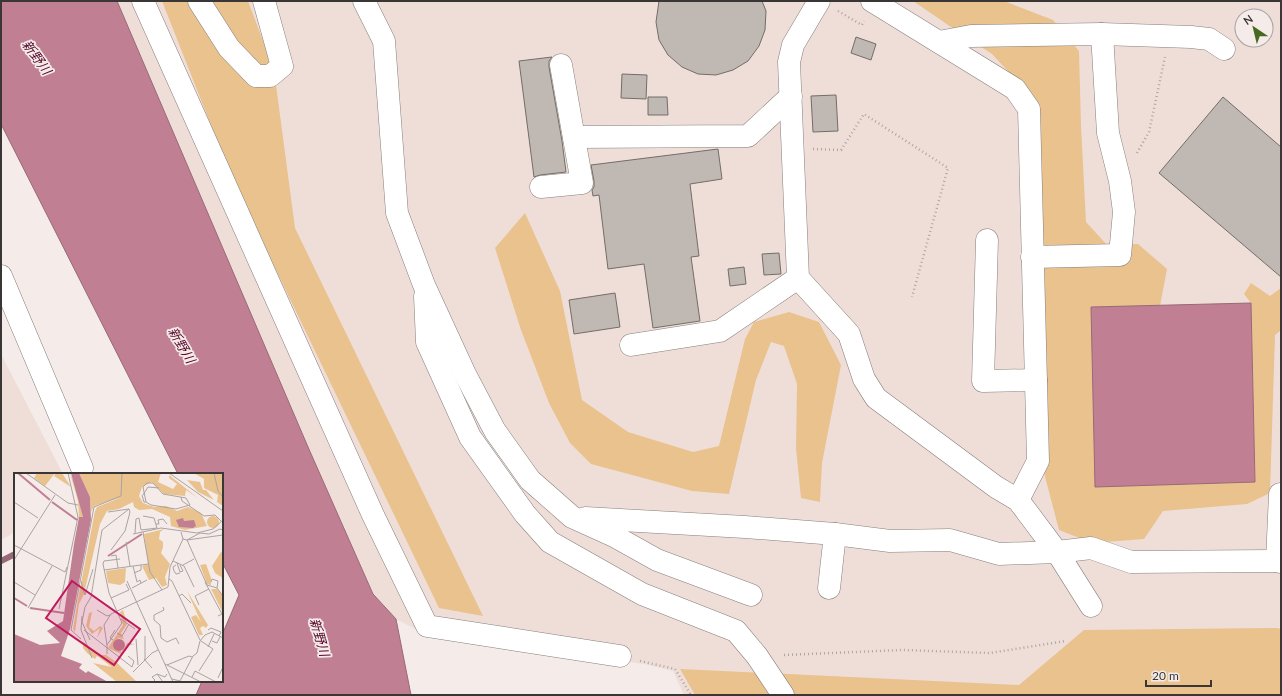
<svg xmlns="http://www.w3.org/2000/svg" width="1282" height="696" font-family="Lato,'Noto Sans JP',sans-serif">
<style>
.built{fill:#efded8;fill-rule:evenodd}
.green{fill:#e9c28e}
.water{fill:#c17f93;stroke:#986977}
.lines{fill:none;stroke-linecap:round;stroke-linejoin:round}
.stream{stroke:#986977;stroke-width:6}
.building{fill:#bfb8b3;stroke:#736d68}
.minor-casing{stroke:#867e7b;stroke-width:23}
.path{stroke:#aca5a3;stroke-width:2.5;stroke-dasharray:1 3;stroke-linecap:butt}
.minor{stroke:#fff;stroke-width:22}
.labels{text-anchor:middle;stroke-width:3.5;stroke-linejoin:round;paint-order:stroke}
.water-label{font-size:13px;font-style:italic;fill:#55032a;stroke:#f5ecea}
.inset-river{fill:none;stroke:#c17f93;stroke-width:2}
.inset-road{fill:none;stroke:#aaa3a2;stroke-width:1}
.view{fill:#c2185b;fill-opacity:0.15;stroke:#c2185b;stroke-width:2}
.inset-edge{fill:none;stroke:#393635;stroke-width:2}
</style>
<rect width="100%" height="100%" fill="#f5ecea"/>
<g class="built">
<path d="M117 1H1281V677L915 695H684L673 671 644 664 429 636 396 619 373 594 308 447ZM1242 16H1266V40H1242Z"/>
<polygon points="1,354 63,474 15,474 15,532 1,540"/>
</g>
<g class="green">
<polygon points="162,1 248,1 274,70 295,228 483,616 439,608 233,181"/>
<polygon points="913,1 1004,1 1053,20 1079,51 1081,126 1086,222 1107,245 1138,244 1167,269 1160,306 1091,307 1255,482 1251,303 1244,294 1251,283 1270,296 1281,288 1281,330 1275,335 1270,493 1247,504 1163,511 1144,539 1092,543 1059,530 1042,465 1034,99 992,54 951,27"/>
<polygon points="525,213 560,291 582,400 628,432 693,452 719,446 745,339 754,322 789,312 819,322 841,365 822,463 820,502 801,498 796,448 797,384 784,346 771,342 756,380 729,494 692,491 591,464 570,443 549,403 521,330 495,248"/>
<polygon points="1277,628 1281,629 1281,695 695,695 680,669 1019,685 1084,630"/>
</g>
<g class="water">
<polygon points="1,1 117,1 308,447 373,594 396,619 411,695 196,695 202,681 222,681 222,635 239,595 222,562 222,474 178,474 1,124"/>
<polygon points="1251,303 1255,482 1095,487 1091,307"/>
</g>
<g class="lines">
<polyline class="stream" points="1,561 15,554"/>
</g>
<g class="building">
<polygon points="659,1 762,1 766,11 765,30 759,46 748,61 733,70 716,75 698,74 682,67 668,55 659,40 656,22"/>
<polygon points="856,37 876,44 871,60 851,53"/>
<polygon points="552,57 549,61 549,67 562,141 566,172 540,175 534,177 519,61"/>
<polygon points="622,74 647,75 646,99 621,98"/>
<polygon points="836,95 838,131 813,132 811,96"/>
<polygon points="648,97 667,97 668,115 648,115"/>
<polygon points="1223,97 1281,147 1281,277 1159,173"/>
<polygon points="718,149 722,179 690,184 699,256 691,257 700,321 653,328 644,264 608,269 599,195 593,196 592,190 594,187 594,181 591,165"/>
<polygon points="779,253 781,274 764,275 762,254"/>
<polygon points="744,267 746,284 730,286 728,269"/>
<polygon points="615,293 620,327 574,334 569,300"/>
</g>
<g class="lines">
<g class="minor-casing">
<g id="minor">
<polyline points="143,1 373,515 427,626 620,656"/>
<polyline points="199,1 229,48 256,76 270,76 282,66 264,1"/>
<polyline points="364,1 384,41 397,213 424,285 465,374 495,431 530,480 572,517 614,536 657,560 751,595"/>
<polyline points="819,1 793,45 789,62 798,278 849,334 864,379 876,398 996,487 1018,500"/>
<polyline points="872,1 1015,89 1029,109 1038,461 1018,500 1057,552 1091,606"/>
<polyline points="939,42 971,36 1102,34 1191,37 1209,39 1224,49"/>
<polyline points="574,137 748,136 791,96"/>
<polyline points="541,187 582,183 561,65"/>
<polyline points="987,240 983,381 1036,380"/>
<polyline points="1032,257 1120,255 1124,212 1120,181 1108,133 1102,34"/>
<polyline points="1,276 82,468"/>
<polyline points="425,296 427,342 470,437 525,514 550,542 642,594 736,631 757,656 783,695"/>
<polyline points="631,345 720,331 798,278"/>
<polyline points="585,518 745,527 835,534 890,541 950,540 999,554 1057,552 1091,548 1131,562 1277,561 1281,562"/>
<polyline points="1277,561 1280,494"/>
<polyline points="829,588 835,534"/>
</g>
</g>
<g class="path">
<polyline points="838,11 862,25 864,21"/>
<polyline points="813,149 841,150 864,114 948,168 912,297"/>
<polyline points="1137,153 1149,132 1165,57"/>
<polyline points="784,655 902,650 990,653 1066,641"/>
<polyline points="640,661 675,669 691,695"/>
</g>
<use href="#minor" class="minor"/>
</g>
<g class="labels">
<g class="water-label">
<text transform="translate(37 57) rotate(54)" y="5">新野川</text>
<text transform="translate(182 345) rotate(59)" y="5">新野川</text>
<text transform="translate(320 637) rotate(74)" y="5">新野川</text>
</g>
</g>
<g transform="translate(14 473)">
<rect width="209" height="209" fill="#f5ecea"/>
<path d="M23 0H41L31 13 20 5ZM42 0H48L57 14 40 3ZM56 0 62 13 69 44H65L64 28ZM65 0H147L144 9 159 16 163 11 155 5V2L184 25 172 17 171 23 150 21 138 9 128 14 125 23 129 30 140 34 152 33 163 38 174 34 187 40 193 53 171 57 157 53 156 44 138 36 125 37 120 34 119 29 105 36 93 38 86 51 70 121 65 131 61 159 59 156 64 126 81 38 83 34 108 24 80 33 77 39 76 24ZM180 0H209V33L203 29 204 22 190 15V6ZM173 7 186 9 189 17H192L200 27 184 19ZM193 49a6 6 0 1 1 12 0a6 6 0 1 1-12 0ZM150 56 146 59 145 66 149 69V74L147 80 156 91 151 104 153 112 148 114 142 105 135 107 128 93 134 91 130 61ZM207 79 209 80V105L201 100 198 93ZM192 91 197 105V112L193 111 186 92ZM112 95 111 109 106 112 94 110 92 98ZM197 116H203L209 123V140ZM173 118 194 152 192 155 189 153 186 155 189 162H185L177 144 182 142 187 149ZM109 137 113 151 107 160 110 166 104 165 107 180 113 170 121 171 113 173 107 181 94 175 109 152 106 139ZM78 139 75 154 80 158 86 153 89 155 83 165 86 155 78 161 72 153 75 140ZM69 169 87 182H92L102 189 123 209H103L98 205 79 190 98 194 83 183 81 186 73 180 69 175Z" fill="#e9c28e"/>
<path d="M57 0H65L76 24 77 47 56 156 47 183 68 191 65 195 72 200 74 198 94 209H0V161L26 172 46 170 33 158 49 148 60 71 65 44H69ZM169 45 170 48 180 47 182 53 179 55 165 54 162 47ZM99 172a6 6 0 1 1 12 0a6 6 0 1 1-12 0Z" fill="#c17f93"/>
<path class="inset-river" d="M4 0 36 27M38 29 63 47M94 83 128 61M0 125 13 133M16 135 50 140"/>
<path class="inset-road" d="M12 0 54 30 64 32M155 0 209 38M200 0 204 18 209 24M128 22 130 29H132L129 14 133 10H139L149 21 172 25 176 32M129 22 134 14 145 15M167 24 168 28 190 43 201 42 207 48M0 29 24 45M132 29 137 32 162 36 176 32M94 39 115 36 116 39 111 58 97 77M142 51H145L144 47 149 46 153 51M129 59 136 99 148 117M121 60 122 46 125 45 127 57 143 55 140 45 129 43M119 61 147 55 183 60 199 56 209 47M209 62 173 67 193 112 203 115 209 123M169 66 173 67 186 60 195 61 206 56 209 57M112 69 116 93M0 72 51 99 53 94M97 83 102 82 104 95M0 87 41 22M159 88 170 93 180 114M163 90 166 99 169 98 166 92M162 92 159 94 160 98 162 101 166 100M169 92 180 86M119 93 123 109 126 107 127 110M90 97 134 91M120 100 127 97V92M155 106 158 108 186 167M67 108 71 122 79 96M113 108 159 209M0 109 21 122M191 109 208 141 204 143M197 109 198 106 204 108 203 115M118 115 133 107M165 123 168 121 177 130M97 125 115 117 112 111M185 132 181 123 195 116M149 134 150 137 140 142V147L146 152 147 165 153 169 162 165 165 171M14 135 38 93M45 136 64 44 54 0M83 137 93 143 96 142M68 143 67 157 78 185M107 146 121 156M70 157 118 194 120 188 114 183M194 157 197 155 207 159 205 163M103 160 108 163 115 151M67 166 57 157 80 34 107 23 108 0M122 166 124 192M76 167 68 149 71 134 77 124 88 57 115 36M99 167 96 165 101 157M198 168 203 170 206 164M93 172 90 152 97 141 154 114 156 94 169 66 167 59M194 174 200 161M93 181V172L108 150 95 120 89 91 90 88 106 86M130 186 138 195M131 186V163M151 191 187 209M153 192 175 183 178 184M185 198 199 176 187 168M119 199 138 180 144 177M143 201 151 204 153 201M178 204 181 198 202 209M204 205 209 194M158 206 166 208 179 183 183 180 186 168 191 162 198 159 209 165M139 209 141 207 138 204 143 201 149 209"/>
<path class="view" d="M58 108 126 156 100 192 32 145Z"/>
<rect width="209" height="209" class="inset-edge"/>
</g>
<rect width="1282" height="696" fill="none" stroke="#393635" stroke-width="4"/>
<g transform="translate(1254 28) rotate(325)"><circle r="19" fill="#f5ecea" stroke="#aaa3a2"/>
<path d="M0-3L7 15L0 10L-7 15Z" fill="#476a21"/>
<text y="-6" font-size="11" font-weight="bold" text-anchor="middle" fill="#393635">N</text>
</g>
<path d="M1146 680v6h65v-6" fill="none" stroke="#393635" stroke-width="2"/>
<text x="1152" y="680" font-size="12" fill="#393635" stroke="#f5ecea" stroke-width="3" paint-order="stroke">20 m</text>
</svg>
